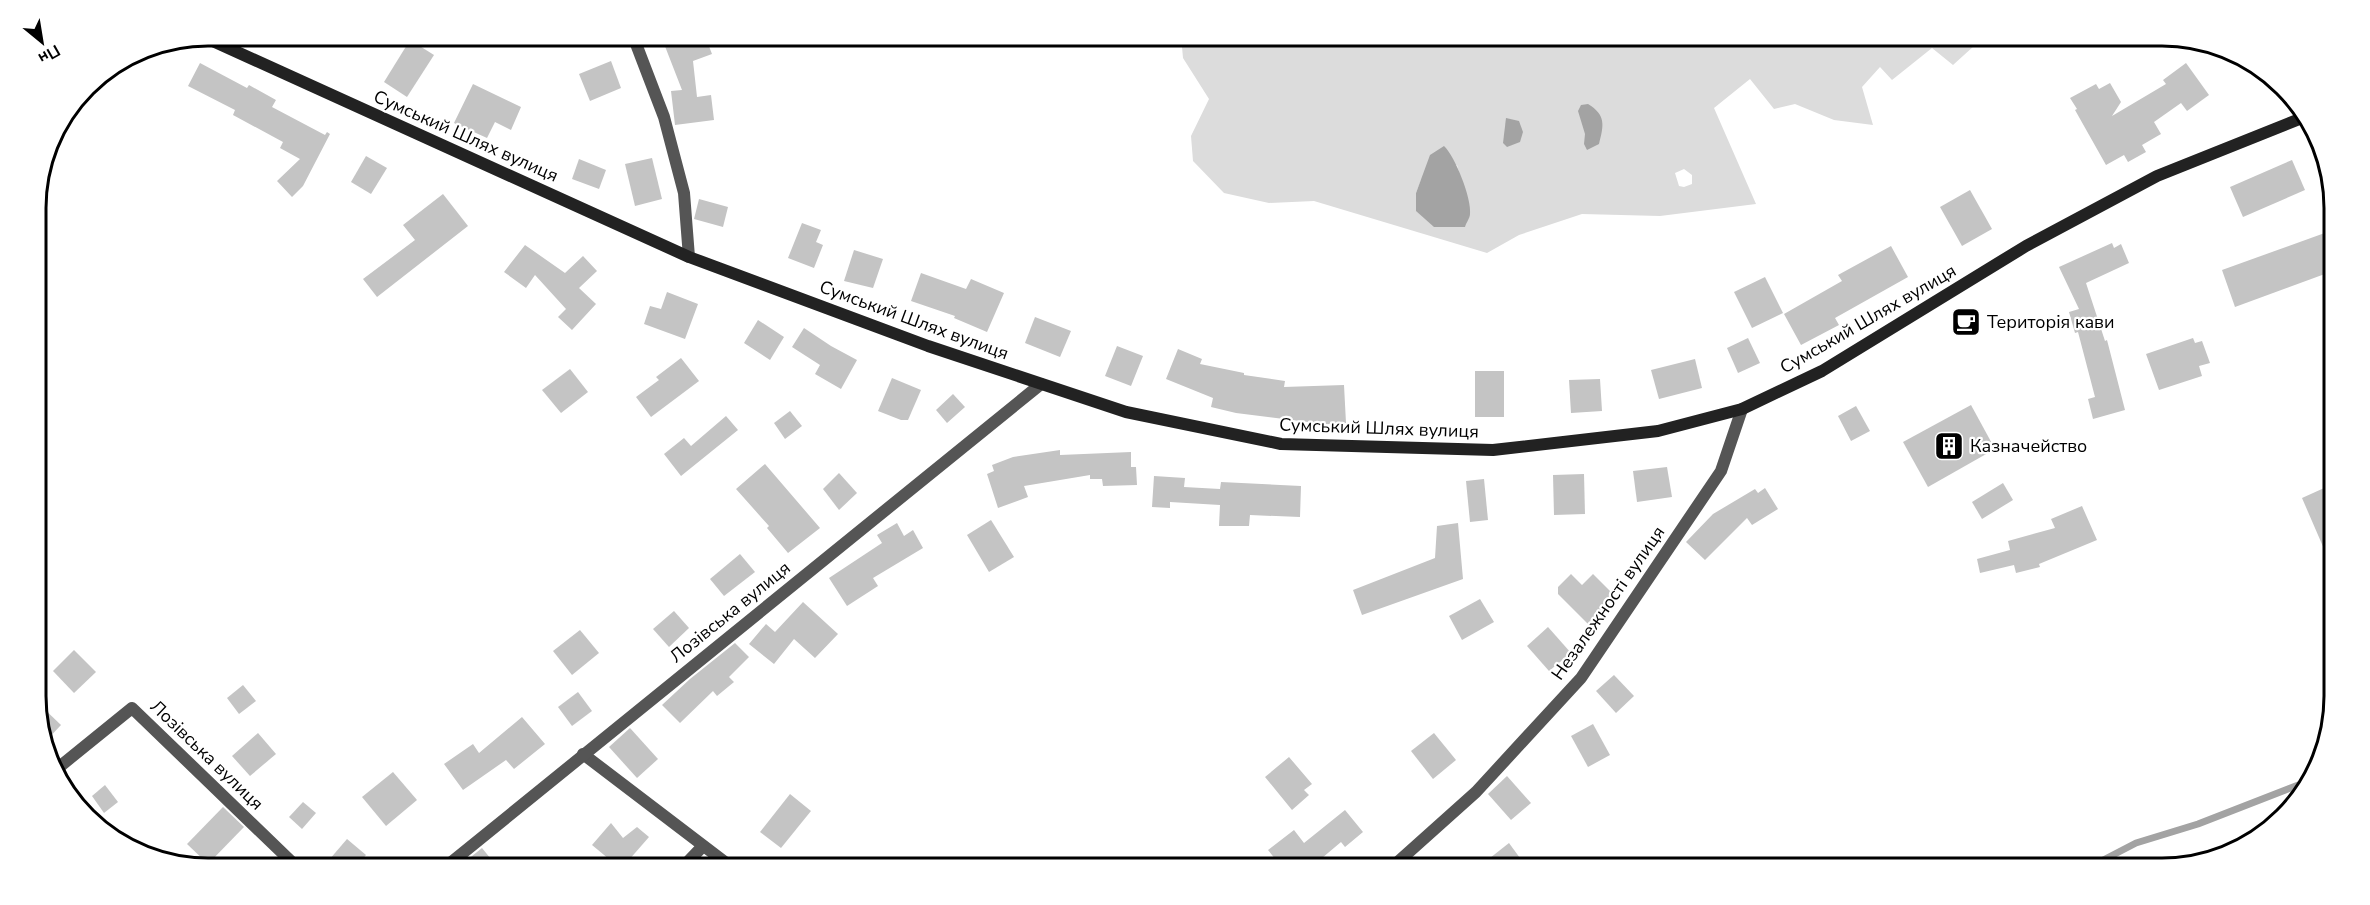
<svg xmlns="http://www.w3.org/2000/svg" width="2370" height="905" font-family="'Nunito Sans',sans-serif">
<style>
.green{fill:#dcdcdc;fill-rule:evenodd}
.water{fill:#a3a3a3}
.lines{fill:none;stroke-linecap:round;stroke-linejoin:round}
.stream{stroke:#a3a3a3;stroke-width:7}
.building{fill:#c4c4c4}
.minor{stroke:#555;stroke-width:12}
.secondary{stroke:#222;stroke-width:12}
.labels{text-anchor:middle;stroke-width:4.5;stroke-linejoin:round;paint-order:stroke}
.street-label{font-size:18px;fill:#000;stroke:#fff}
.poi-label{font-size:18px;fill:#000;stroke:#fff;text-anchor:start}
.rim{fill:none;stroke:#000;stroke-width:3}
</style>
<rect width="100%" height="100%" fill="#fff"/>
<path class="green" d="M1181 36H1985L1953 65 1932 48 1892 80 1880 67 1862 87 1873 125 1834 120 1795 104 1774 109 1750 79 1714 108 1756 204 1660 216 1582 214 1519 235 1487 253 1314 201 1269 203 1224 193 1193 161 1191 136 1209 99 1183 58ZM1457 165 1470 213 1416 193 1421 180ZM1684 169 1692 175V184L1684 187 1679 186 1675 173Z"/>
<g class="water">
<path d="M1588 104C1606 115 1604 125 1599 144L1587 150 1584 144 1585 134 1578 111 1581 105Z"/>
<polygon points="1506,118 1519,121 1523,132 1520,142 1507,147 1503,143"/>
<path d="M1444 146C1455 156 1472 199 1470 214 1470 218 1466 223 1465 227H1434L1416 211V193L1430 155Z"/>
</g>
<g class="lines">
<polyline class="stream" points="2086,869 2136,843 2198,824 2301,784"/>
</g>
<g class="building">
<polygon points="661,36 705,36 712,54 693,61 697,97 711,95 714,120 675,125 671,91 682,90"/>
<polygon points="410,40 434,55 407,97 384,82"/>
<polygon points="611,61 621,88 590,101 579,74"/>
<polygon points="200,63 247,88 249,85 276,100 272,107 325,135 327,132 330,134 303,186 292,197 277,181 300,159 280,148 283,142 233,115 235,110 188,86"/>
<polygon points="2186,63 2209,95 2187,111 2181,103 2154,122 2161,134 2142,145 2146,152 2128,162 2124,155 2106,165 2075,110 2077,109 2070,98 2096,84 2099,89 2110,83 2121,102 2112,116 2166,84 2163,80"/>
<polygon points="473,84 521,107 511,130 495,122 487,138 454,123"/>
<polygon points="366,156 387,168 371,194 351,182"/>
<polygon points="652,158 662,199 635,206 625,164"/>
<polygon points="579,159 606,170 599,189 572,179"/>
<polygon points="2292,160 2305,190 2243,217 2230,187"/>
<polygon points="1970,190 1992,229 1962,246 1940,207"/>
<polygon points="443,194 468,226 377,297 363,279 415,240 403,225"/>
<polygon points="699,199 728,207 723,227 694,219"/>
<polygon points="802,223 821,230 816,242 823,245 814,268 788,258"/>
<polygon points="2333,230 2333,271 2235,307 2222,270"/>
<polygon points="2112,243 2114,248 2121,244 2129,263 2086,283 2105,341 2107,340 2125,410 2093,419 2088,399 2095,397 2078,332 2075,333 2069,312 2079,309 2059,267"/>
<polygon points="525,245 565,273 583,256 597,271 579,288 596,304 572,330 558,317 566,309 535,275 526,288 504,272"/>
<polygon points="1891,246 1908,277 1835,318 1839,325 1801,345 1784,314 1842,281 1838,275"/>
<polygon points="854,250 883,259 873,288 844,281"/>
<polygon points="921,273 966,289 971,279 1004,293 987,332 954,318 955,316 911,301"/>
<polygon points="1765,277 1783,313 1752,328 1734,292"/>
<polygon points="667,292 698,304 685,339 644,324 650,306 661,309"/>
<polygon points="1035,317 1071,331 1060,357 1025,343"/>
<polygon points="758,320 784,337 770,360 744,343"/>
<polygon points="804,328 831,346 857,360 841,389 815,374 820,365 792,347"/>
<polygon points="1748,338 1760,363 1738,373 1727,348"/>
<polygon points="2193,338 2195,343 2202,341 2210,363 2199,366 2202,376 2159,390 2146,354"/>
<polygon points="1117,346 1143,356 1131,386 1105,376"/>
<polygon points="1178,349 1202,359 1200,364 1244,373 1244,375 1285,381 1284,387 1344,385 1346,423 1316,425 1316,423 1236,413 1211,407 1213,398 1166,379"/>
<polygon points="681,358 699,381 651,417 636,397 659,380 656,377"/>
<polygon points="1695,359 1702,388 1659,399 1651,370"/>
<polygon points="570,369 588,392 561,413 542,390"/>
<rect x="1475" y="371" width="29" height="46"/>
<polygon points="892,378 921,390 908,420 901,420 878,411"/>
<polygon points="1600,379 1602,411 1571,413 1569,380"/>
<polygon points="953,394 965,407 947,423 936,410"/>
<polygon points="1971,405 1995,449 1928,487 1903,442"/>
<polygon points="1856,406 1870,431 1851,441 1838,416"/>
<polygon points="790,411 802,426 785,439 774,423"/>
<polygon points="726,416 738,430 681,476 664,454 684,438 691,446"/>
<polygon points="1060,450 1060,455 1131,452 1131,467 1136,467 1137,485 1103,486 1102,479 1090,479 1090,475 1024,486 1028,497 998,508 987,474 994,471 992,465 1013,457"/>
<polygon points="765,464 820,528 788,553 767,528 769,526 736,489"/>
<polygon points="1667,467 1672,497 1637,502 1633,471"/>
<polygon points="839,473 857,493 839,510 823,489"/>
<polygon points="1584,474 1585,514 1554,515 1553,475"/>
<polygon points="1154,476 1185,478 1184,487 1220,489 1221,482 1301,486 1300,517 1250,515 1249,526 1219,526 1220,505 1170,502 1170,508 1152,507"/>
<polygon points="1484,479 1488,520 1470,522 1466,481"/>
<polygon points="2003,483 2013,500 1982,519 1972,502"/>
<polygon points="2333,484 2333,517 2334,572 2302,498"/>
<polygon points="1765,488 1778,509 1752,525 1747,518 1705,560 1686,542 1713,514 1755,489 1758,493"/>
<polygon points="2082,506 2097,540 2039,564 2040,567 2016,573 2014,565 1980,573 1977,559 2010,550 2008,541 2055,528 2051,519"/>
<polygon points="991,520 1014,557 989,572 967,535"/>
<polygon points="897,523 904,536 913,530 923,548 873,578 878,586 847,606 829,578 882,543 877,535"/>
<polygon points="1458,523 1463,579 1362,615 1353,590 1435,558 1437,526"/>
<polygon points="740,554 755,572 724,596 710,579"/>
<polygon points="1571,574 1582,585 1593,574 1615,596 1588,624 1558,594 1558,587"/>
<polygon points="1480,599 1494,622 1462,640 1449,616"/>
<polygon points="803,602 838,634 815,658 794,639 774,664 749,644 766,624 775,632"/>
<polygon points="674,611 689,628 669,647 653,629"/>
<polygon points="1548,627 1571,653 1549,671 1527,646"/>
<polygon points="580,630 599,653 572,675 553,651"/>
<polygon points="735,643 749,657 729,677 734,682 717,696 713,691 680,723 662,705 690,679"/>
<polygon points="74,650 96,672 74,693 53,671"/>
<polygon points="1614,675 1634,696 1616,713 1596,691"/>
<polygon points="243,685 256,701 239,714 227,698"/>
<polygon points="578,692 592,711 572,726 558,707"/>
<polygon points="39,704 61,725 45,742 39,729"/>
<polygon points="522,717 545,744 514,769 506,760 463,790 444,764 473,744 479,753"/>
<polygon points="1593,724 1610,755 1588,767 1571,736"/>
<polygon points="630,728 658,759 637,778 609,747"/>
<polygon points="258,733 276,754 250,776 232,756"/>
<polygon points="1434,733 1456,760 1433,779 1411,751"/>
<polygon points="1289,757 1312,784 1304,790 1309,795 1292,810 1265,777"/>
<polygon points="393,772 417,800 386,826 362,797"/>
<polygon points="1507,776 1531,803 1511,820 1488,794"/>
<polygon points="105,785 118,802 104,813 92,796"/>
<polygon points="790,794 811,811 781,848 760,832"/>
<polygon points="303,802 316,813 302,829 289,817"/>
<polygon points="223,807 244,827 208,864 187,844"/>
<polygon points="1345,810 1363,832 1345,847 1341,842 1309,869 1283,869 1268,850 1294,830 1304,843"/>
<polygon points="611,823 623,838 637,827 649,837 621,869 592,845"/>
<polygon points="347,839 366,855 354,869 340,869 329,860"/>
<polygon points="1509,843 1528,869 1476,869"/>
<polygon points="482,848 499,869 456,869"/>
</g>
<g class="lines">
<g class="minor">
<polyline points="633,36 664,117 684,193 689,257"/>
<polyline points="583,754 734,869"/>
<polyline points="58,768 132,708 299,869"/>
<polyline points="443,869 1041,384"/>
<polyline points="681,869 703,846"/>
<polyline points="1390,869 1476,792 1581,678 1721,471 1742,409"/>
</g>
<polyline class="secondary" points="204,37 689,257 928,346 1126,412 1281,444 1493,450 1658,431 1742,409 1822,371 2026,246 2157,176 2302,118"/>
</g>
<defs>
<g id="cafe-square" transform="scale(1.5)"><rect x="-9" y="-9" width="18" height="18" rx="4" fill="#000" stroke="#fff"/><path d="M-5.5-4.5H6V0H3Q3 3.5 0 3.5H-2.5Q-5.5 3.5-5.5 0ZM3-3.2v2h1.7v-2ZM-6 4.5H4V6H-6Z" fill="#fff"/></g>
<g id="building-square" transform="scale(1.5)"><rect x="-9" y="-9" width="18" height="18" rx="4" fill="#000" stroke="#fff"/><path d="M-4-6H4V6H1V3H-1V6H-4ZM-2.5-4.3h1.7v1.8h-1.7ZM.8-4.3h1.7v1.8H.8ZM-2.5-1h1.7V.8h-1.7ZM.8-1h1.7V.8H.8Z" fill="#fff"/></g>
</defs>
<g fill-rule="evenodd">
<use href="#cafe-square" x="1966" y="322"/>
<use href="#building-square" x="1949" y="446"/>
</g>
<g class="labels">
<g class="street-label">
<text transform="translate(466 136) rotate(24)" y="6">Сумський Шлях вулиця</text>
<text transform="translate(1868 319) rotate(-30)" y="6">Сумський Шлях вулиця</text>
<text transform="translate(914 320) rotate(20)" y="6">Сумський Шлях вулиця</text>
<text transform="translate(1379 428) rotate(2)" y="6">Сумський Шлях вулиця</text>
<text transform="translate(1608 603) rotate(-55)" y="6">Незалежності вулиця</text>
<text transform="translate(730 612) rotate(-39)" y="6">Лозівська вулиця</text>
<text transform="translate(207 755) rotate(44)" y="6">Лозівська вулиця</text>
</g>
<g class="poi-label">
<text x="1987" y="328">Територія кави</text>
<text x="1970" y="452">Казначейство</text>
</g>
</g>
<path d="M0 0H2370V905H0ZM208 46H2162A162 162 0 0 1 2324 208V696A162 162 0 0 1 2162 858H208A162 162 0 0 1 46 696V208A162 162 0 0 1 208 46Z" fill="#fff" fill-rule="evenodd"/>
<path class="rim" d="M208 46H2162A162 162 0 0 1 2324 208V696A162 162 0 0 1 2162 858H208A162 162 0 0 1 46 696V208A162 162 0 0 1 208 46Z"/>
<g transform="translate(42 42) rotate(150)" stroke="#ffffff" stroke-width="4.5" paint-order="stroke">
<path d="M0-4.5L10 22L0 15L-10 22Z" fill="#000000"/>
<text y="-9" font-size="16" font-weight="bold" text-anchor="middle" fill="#000000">Пн</text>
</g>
</svg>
